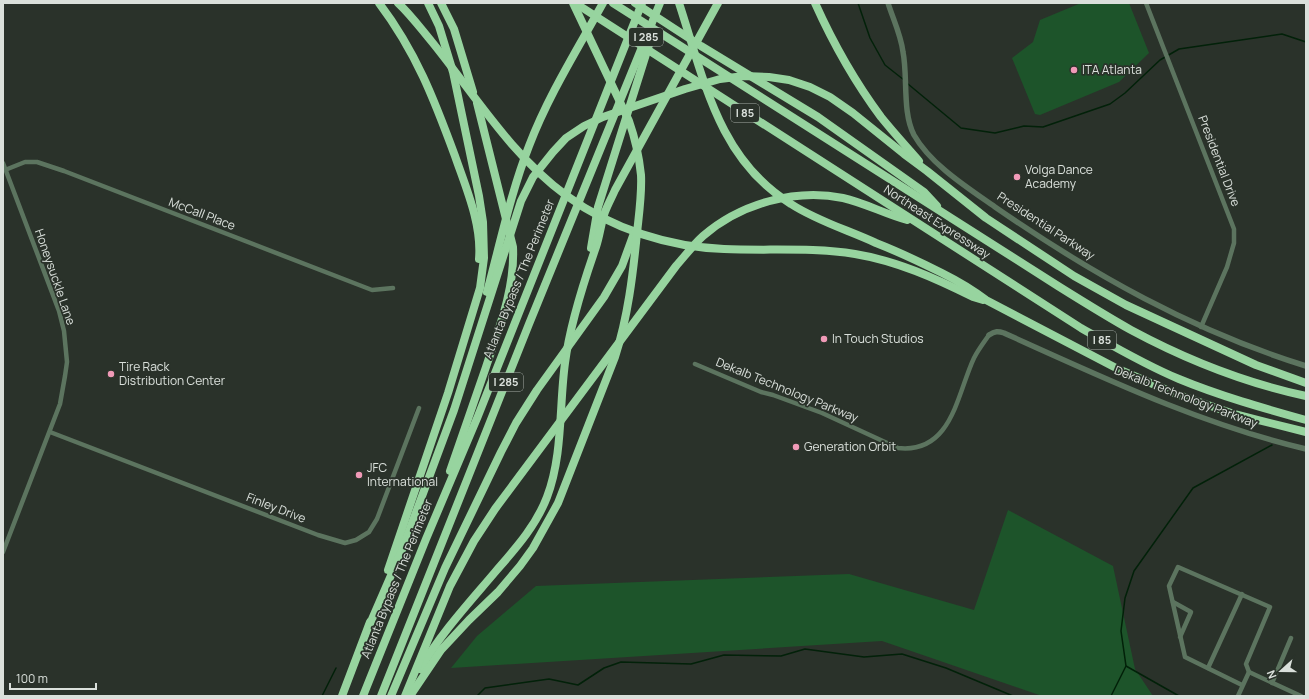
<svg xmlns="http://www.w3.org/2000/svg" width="1309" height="699" font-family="Manrope,sans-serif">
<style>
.green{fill:#1d542a}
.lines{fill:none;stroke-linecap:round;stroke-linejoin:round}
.stream{stroke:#022109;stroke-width:1.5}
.minor{stroke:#5c745f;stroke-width:4.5}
.tertiary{stroke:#5c745f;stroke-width:5.5}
.motorway{stroke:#97d49f;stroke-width:8}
.poi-dot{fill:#f09ab7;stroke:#2a322a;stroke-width:1.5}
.labels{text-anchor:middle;stroke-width:3.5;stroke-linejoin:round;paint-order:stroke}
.shield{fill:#2a322a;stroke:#a5aca6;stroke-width:1}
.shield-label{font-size:11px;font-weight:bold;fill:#dae0db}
.poi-label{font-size:12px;fill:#dae0db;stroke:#2a322a;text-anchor:start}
.street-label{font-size:12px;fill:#dae0db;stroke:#2a322a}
</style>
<rect width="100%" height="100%" fill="#2a322a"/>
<g class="green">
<polygon points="1081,3 1129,3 1149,53 1119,82 1040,115 1035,114 1012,58 1033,42 1040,20"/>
<polygon points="1008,510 1113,566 1135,669 1153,696 1042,696 882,641 451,668 477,636 536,586 849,574 974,610"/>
</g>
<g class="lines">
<g class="stream">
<polyline points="858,3 870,38 885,65 904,80"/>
<polyline points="908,84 961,128 995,133 1024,126 1043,127 1110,104 1125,93 1160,60 1179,49 1282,34 1306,42"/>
<polyline points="1126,666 1179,696"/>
<polyline points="322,696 336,668"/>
<polyline points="477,696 485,688 549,679 578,685 604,668 621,662 691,664 724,655 781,656 805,649 864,657 902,654 946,668 1013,696"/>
<polyline points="1111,696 1126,666 1121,631 1125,598 1134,571 1193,488 1272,445"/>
</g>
<g class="minor">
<polyline points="1146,3 1234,229 1234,243 1227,267 1201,327"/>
<polyline points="3,163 59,311 64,331 67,362 65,376 60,404 3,552"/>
<polyline points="5,170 25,162 37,162 64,171 372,290 393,288"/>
<path d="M695 364 761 392 773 395 822 413 898 448C952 454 957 394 974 358 978 350 984 342 989 335"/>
<polyline points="50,432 318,535 345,543 356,540 369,532 377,519 419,408"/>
<polyline points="1173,602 1191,612 1180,637"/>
<polyline points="1208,668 1242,594"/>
<polyline points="1249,672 1301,696"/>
<polyline points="1272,683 1291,638"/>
<polyline points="1238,696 1249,672 1246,664 1270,607 1178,567 1169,586 1185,657 1242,685"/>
</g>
<g class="tertiary">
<path d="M888 3C893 19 901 35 903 52 908 77 902 112 914 135 931 165 968 188 995 207 1092 274 1193 331 1306 366"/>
<path d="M989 335C995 331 998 331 1004 333 1102 377 1200 424 1306 449"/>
</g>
<g class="motorway">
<path d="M379 3C416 52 434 99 455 156 466 188 482 224 479 259"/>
<path d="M398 3C411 15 421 29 432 42 475 95 511 155 567 196 612 229 669 247 724 249 767 251 812 247 855 254 897 261 935 278 973 297L983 300"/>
<polyline points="441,3 454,29 473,92"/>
<path d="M575 3 1081 328C1113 346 1145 365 1179 379 1220 396 1263 408 1306 420"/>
<path d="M613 3 1058 286C1082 301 1106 316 1131 330 1185 359 1245 383 1306 396"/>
<polyline points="635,3 701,46 818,117 924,192 937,206"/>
<path d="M679 3C704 79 718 159 791 204 817 221 848 230 876 243 899 252 920 262 942 273 958 281 972 289 986 300L1118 369 1176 394 1234 414 1306 432"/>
<path d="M815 3C833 43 855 82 881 117 893 132 906 146 919 161"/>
<polyline points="591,248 598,207 653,32"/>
<path d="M487 292C500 244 511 192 529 146 548 96 577 50 603 3"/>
<path d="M450 471C462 436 474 402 486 367 499 328 515 289 513 247L477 103"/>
<polyline points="388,570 448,393 480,288 484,258 483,222 479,196 453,72 439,26 428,3"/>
<polyline points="369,626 402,550 454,410 521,201 533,177 553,152 566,138 584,126 603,117 685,89 720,79 744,76 769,77 789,80 810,87 830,97 853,113 904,154 927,171 986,218 1074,276 1126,305 1256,365 1306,383"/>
<path d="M420 669C441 633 469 603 496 571 515 549 536 526 547 497 563 455 559 407 565 363 570 324 583 284 596 247 600 235 601 223 605 212 608 204 612 197 615 190L718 3"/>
<polyline points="342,696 370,622"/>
<polyline points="363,696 426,539 478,416 642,3"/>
<polyline points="381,696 529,324 660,3"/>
<polyline points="391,696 445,568 501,452 516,423 537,390 604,297 622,266 634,233"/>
<path d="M405 696 450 586 474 541 495 509 676 266C685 256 693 245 703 236 740 204 795 188 843 198 865 203 885 214 907 220"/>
<path d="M410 696 441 650 469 620 498 592 520 566 533 548 558 503 615 357C628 317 633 274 637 233 639 214 642 194 641 175 639 156 635 138 629 121L573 3"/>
</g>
</g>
<g class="poi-dot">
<circle cx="1074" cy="70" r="4"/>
<circle cx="1017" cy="177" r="4"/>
<circle cx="824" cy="339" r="4"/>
<circle cx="111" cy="374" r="4"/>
<circle cx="796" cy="447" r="4"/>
<circle cx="359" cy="475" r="4"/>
</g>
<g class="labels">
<g class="shield">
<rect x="629" y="28" width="34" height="18" rx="3"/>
<rect x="731" y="104" width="28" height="18" rx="3"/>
<rect x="1088" y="331" width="28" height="18" rx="3"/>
<rect x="489" y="373" width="34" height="18" rx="3"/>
</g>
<g class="shield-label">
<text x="646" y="41">I 285</text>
<text x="745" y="117">I 85</text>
<text x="1102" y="344">I 85</text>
<text x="506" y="386">I 285</text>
</g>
<g class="poi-label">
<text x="1082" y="74">ITA Atlanta</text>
<text x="1025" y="174">Volga Dance<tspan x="1025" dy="14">Academy</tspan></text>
<text x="832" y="343">In Touch Studios</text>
<text x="119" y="371">Tire Rack<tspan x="119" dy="14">Distribution Center</tspan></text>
<text x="804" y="451">Generation Orbit</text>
<text x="367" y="472">JFC<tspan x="367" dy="14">International</tspan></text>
</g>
<g class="street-label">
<text transform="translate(1219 161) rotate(69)" y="4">Presidential Drive</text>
<text transform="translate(202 214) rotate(21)" y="4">McCall Place</text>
<text transform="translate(937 222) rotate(33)" y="4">Northeast Expressway</text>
<text transform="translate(1046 226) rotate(33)" y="4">Presidential Parkway</text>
<text transform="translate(55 277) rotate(71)" y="4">Honeysuckle Lane</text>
<text transform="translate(519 279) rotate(-68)" y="4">Atlanta Bypass / The Perimeter</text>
<text transform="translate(787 390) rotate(22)" y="4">Dekalb Technology Parkway</text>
<text transform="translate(1186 397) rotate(21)" y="4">Dekalb Technology Parkway</text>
<text transform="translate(276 508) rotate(21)" y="4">Finley Drive</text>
<text transform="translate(397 579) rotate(-68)" y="4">Atlanta Bypass / The Perimeter</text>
</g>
</g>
<rect width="1309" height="699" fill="none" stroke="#dae0db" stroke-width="8"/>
<g transform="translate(1281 671) rotate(249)" stroke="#2a322a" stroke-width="3" paint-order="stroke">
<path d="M0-3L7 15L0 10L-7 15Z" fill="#dae0db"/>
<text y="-6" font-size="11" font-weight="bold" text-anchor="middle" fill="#dae0db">N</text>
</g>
<path d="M10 683v6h86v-6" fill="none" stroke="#dae0db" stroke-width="2"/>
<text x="16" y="683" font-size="12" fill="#dae0db" stroke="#2a322a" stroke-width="3" paint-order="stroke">100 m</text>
</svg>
